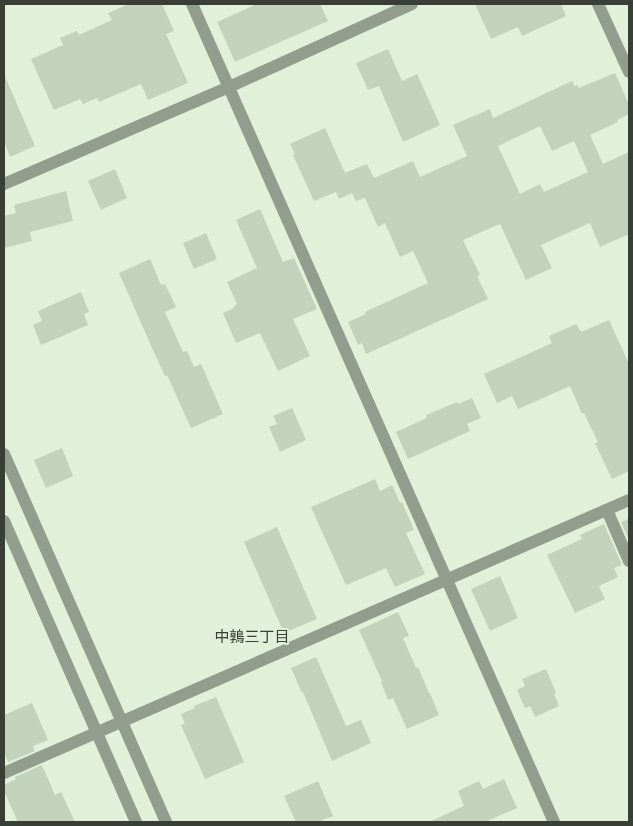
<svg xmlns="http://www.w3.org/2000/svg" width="633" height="826" font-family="'Archivo Narrow','Noto Sans JP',sans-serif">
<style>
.building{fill:#c3d2ba;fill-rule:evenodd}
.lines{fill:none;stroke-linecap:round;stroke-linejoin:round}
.minor{stroke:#939d8d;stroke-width:12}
.labels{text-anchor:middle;stroke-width:4;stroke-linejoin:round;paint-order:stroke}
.neighbourhood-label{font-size:15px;fill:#393f36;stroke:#e1f1d9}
</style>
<rect width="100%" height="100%" fill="#e1f1d9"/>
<g class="building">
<polygon points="129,4 162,4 174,31 166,34 188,83 148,100 141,84 99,102 97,98 83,104 80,99 54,110 31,59 63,45 60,38 77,31 79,35 112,20 108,13"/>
<polygon points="257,4 320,4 328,21 235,62 217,22"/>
<polygon points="475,4 561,4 566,16 522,36 518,27 491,39"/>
<polygon points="388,49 402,81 417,74 440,125 403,142 379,86 368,90 356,63"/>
<path d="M615 73 629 105V114L617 120 618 122 590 135 603 164 629 152V234L600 247 590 223 541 245 552 268 526 280 500 224 463 240 480 275 477 276 488 299 366 354 362 343 358 345 348 322 366 314 365 312 428 283 413 251 400 257 385 223 378 227 365 198 356 201 352 193 339 199 336 192 314 201 293 155 295 154 290 144 325 128 345 173 367 164 374 178 413 161 420 177 467 156 453 125 490 109 493 118 572 81 575 86 577 85 579 88ZM540 126 552 151 574 141 588 172 544 192 540 184 520 194 498 146Z"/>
<polygon points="4,74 35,146 10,157 4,141"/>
<polygon points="115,169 127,198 101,210 88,181"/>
<polygon points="66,191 73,221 30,232 32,241 4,248 4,216 16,213 14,205"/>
<polygon points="260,209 283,262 294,258 317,309 293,319 310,356 278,371 260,333 236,343 223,313 234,308 234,306 237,304 227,282 257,268 236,220"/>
<polygon points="206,233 217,259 194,269 183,243"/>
<polygon points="150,259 161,285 165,284 176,307 165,312 183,352 187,351 194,367 201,364 223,414 191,428 167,375 165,376 153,350 119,273"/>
<polygon points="81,292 89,312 84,314 88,325 41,345 33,325 42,321 38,311"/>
<polygon points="609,320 629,364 629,471 612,479 595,443 598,442 584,413 582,414 570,386 518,409 512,396 497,403 484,374 552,343 549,336 576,324 581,332"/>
<polygon points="472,398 481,418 467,424 470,431 408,459 396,432 427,418 426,415 457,402 458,404"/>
<polygon points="292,408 306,440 280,452 269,427 277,424 273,416"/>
<polygon points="62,448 73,476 46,488 34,460"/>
<polygon points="375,479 380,491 392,485 400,503 402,502 414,530 406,533 425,574 395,587 386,568 346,585 311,507"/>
<polygon points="629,519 629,538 628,538 621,522"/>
<polygon points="604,524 622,565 614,568 618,577 599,586 605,599 575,613 547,555 582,539 580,535"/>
<polygon points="277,527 317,619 284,633 244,542"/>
<polygon points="500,576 518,618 490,631 471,589"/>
<polygon points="398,612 409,636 403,638 416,668 418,667 429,693 430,693 439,715 407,729 393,698 388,700 381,682 382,681 359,630"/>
<polygon points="316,657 346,726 361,720 371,743 332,761 303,692 302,693 291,668"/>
<polygon points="546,669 556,693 554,694 559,706 535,717 530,706 525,708 517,690 525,686 522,679"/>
<polygon points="216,697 244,762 205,779 181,725 185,724 181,714 195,708 194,706"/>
<polygon points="32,703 48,740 33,746 35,751 8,762 4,752 4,715"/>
<polygon points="42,765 55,795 61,792 75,822 18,822 4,791 4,785 16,779 15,777"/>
<polygon points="504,779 517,808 485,822 429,822 464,806 458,791 479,781 483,789"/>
<polygon points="318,781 333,816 318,822 296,822 284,796"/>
</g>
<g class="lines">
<g class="minor">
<polyline points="192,4 554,822"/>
<polyline points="598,4 629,72"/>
<polyline points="4,184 229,87 412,4"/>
<polyline points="4,454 166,822"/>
<polyline points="607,510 629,561"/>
<polyline points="4,521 136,822"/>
<polyline points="4,773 629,500"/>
</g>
</g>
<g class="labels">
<g class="neighbourhood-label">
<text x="252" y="642">中鶉三丁目</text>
</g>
</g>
<rect width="633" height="826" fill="none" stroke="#393f36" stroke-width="10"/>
</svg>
